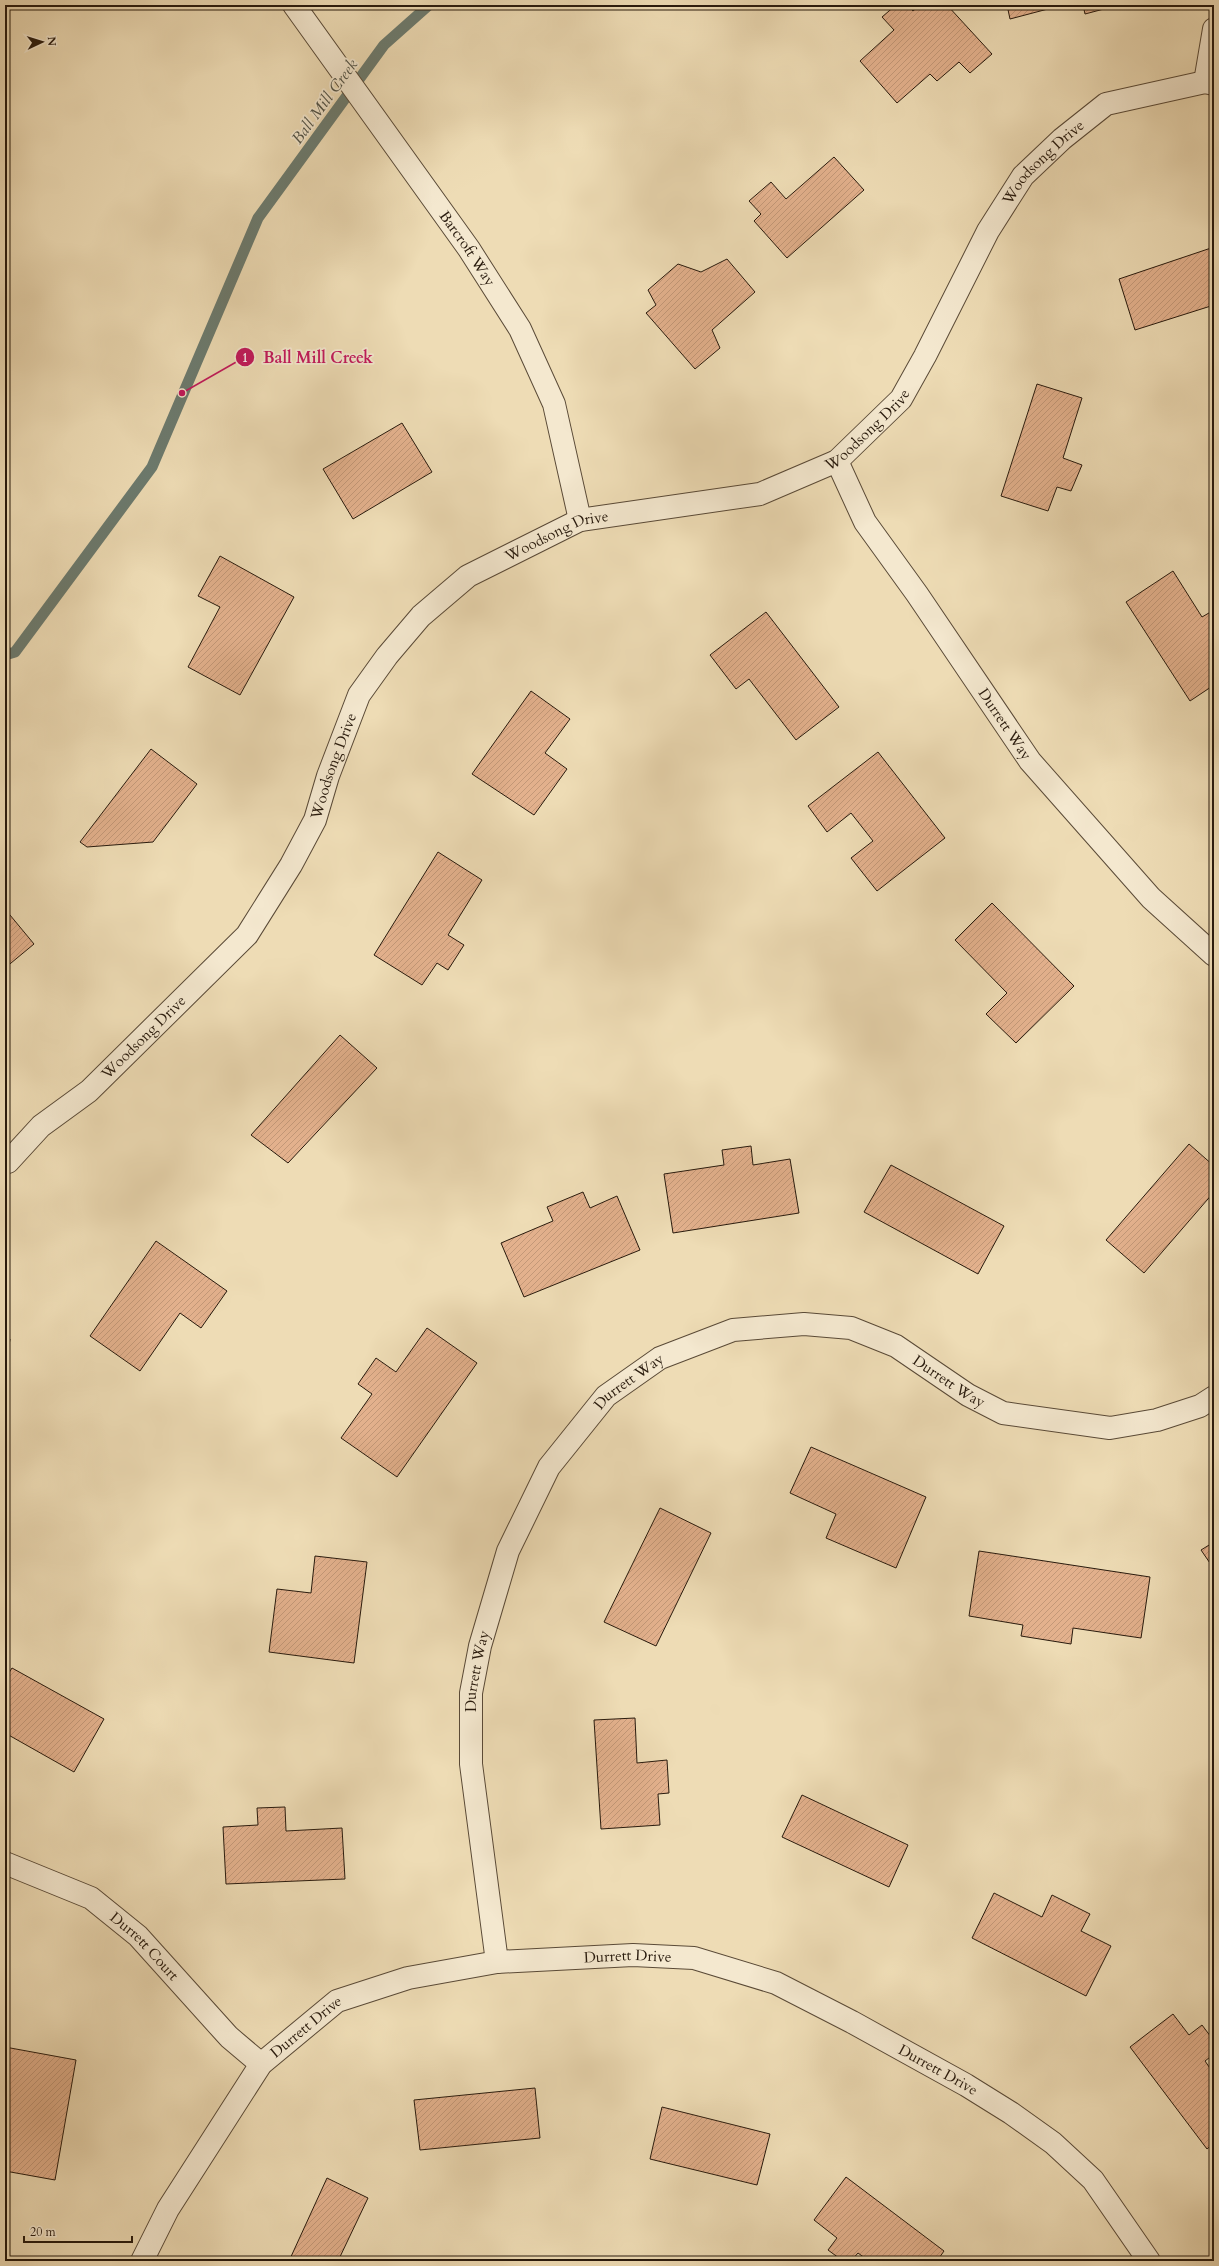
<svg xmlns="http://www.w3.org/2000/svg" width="1219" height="2266" font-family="Cardo,serif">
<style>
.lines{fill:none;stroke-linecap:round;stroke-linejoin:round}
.stream{stroke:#6c7b6f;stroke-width:11}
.building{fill:url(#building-hatch);stroke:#281a0d}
.street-casing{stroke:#5a4a37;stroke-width:24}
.street{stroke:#f4e8cf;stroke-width:22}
.labels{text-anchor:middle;stroke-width:3.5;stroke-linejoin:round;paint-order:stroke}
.street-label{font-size:15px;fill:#281a0d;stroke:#f4e8cf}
.water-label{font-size:16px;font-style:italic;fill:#505246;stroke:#f4e8cf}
.leader{fill:none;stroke:#c2185b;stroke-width:1.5}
.callout-dot{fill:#c2185b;stroke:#f4e8cf;stroke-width:1.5}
.mark-label{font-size:12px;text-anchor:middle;font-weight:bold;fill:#fff}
.callout-label{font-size:16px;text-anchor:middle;font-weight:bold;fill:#c2185b;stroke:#f4e8cf;stroke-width:3.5;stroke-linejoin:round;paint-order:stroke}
</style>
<defs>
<pattern id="building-hatch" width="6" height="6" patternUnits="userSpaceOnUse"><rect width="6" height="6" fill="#e3b18d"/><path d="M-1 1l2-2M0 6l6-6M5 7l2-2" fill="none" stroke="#c39878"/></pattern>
</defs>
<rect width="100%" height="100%" fill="#eedcb5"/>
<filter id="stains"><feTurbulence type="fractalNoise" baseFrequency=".005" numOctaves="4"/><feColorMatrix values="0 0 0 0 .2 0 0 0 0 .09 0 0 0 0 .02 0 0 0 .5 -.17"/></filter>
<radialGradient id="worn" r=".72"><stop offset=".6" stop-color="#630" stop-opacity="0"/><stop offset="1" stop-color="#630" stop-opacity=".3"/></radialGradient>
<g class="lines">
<polyline class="stream" points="5,655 15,652 152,467 258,218 384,45 429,5"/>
</g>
<g class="building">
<polygon points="896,5 908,5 913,11 920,5 947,5 992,54 970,73 959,62 937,81 930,74 897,103 860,61 894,30 882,17"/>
<polygon points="1007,5 1063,5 1010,19"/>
<polygon points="1083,5 1119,5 1085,14"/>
<polygon points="834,157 864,190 787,258 754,221 761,214 749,201 771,182 786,199"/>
<polygon points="1214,247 1214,305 1135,330 1119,279"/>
<polygon points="727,259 755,292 712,330 720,348 695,369 646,313 656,305 648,290 678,264 701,272"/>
<polygon points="1037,384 1082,398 1063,458 1082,465 1071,491 1057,487 1048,511 1001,496"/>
<polygon points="402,423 432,472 353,519 323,469"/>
<polygon points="220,556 294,597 240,695 188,667 220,607 198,596"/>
<polygon points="1173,571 1202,617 1214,610 1214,685 1190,701 1126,602"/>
<polygon points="766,612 839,707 796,740 749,679 736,689 710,655"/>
<polygon points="531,691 570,719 545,753 567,769 534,815 472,774"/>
<polygon points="151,749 197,784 153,842 87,847 80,842"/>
<polygon points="878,752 945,838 877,891 851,858 873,841 851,813 827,832 808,806"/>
<polygon points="438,852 482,880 448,935 464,945 448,970 437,963 422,985 374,955"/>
<polygon points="992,903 1074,986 1016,1043 986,1014 1007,993 955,940"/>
<polygon points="5,909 34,944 5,968"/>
<polygon points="340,1035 377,1068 288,1163 251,1135"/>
<polygon points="1189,1144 1214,1166 1214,1192 1144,1273 1106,1240"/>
<polygon points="751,1146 753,1165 790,1159 799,1213 673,1233 664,1174 724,1165 722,1150"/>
<polygon points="891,1165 1004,1226 978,1274 864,1212"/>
<polygon points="583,1192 590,1208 617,1196 640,1250 524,1297 501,1243 553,1221 547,1207"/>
<polygon points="156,1241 227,1291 201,1328 180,1313 140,1371 90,1336"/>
<polygon points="427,1328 477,1363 397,1477 341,1438 372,1394 358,1384 376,1358 396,1372"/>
<polygon points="5,1339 10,1339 5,1373"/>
<polygon points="811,1447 926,1497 896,1568 826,1538 836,1514 790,1493"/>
<polygon points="660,1508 711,1533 656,1646 604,1622"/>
<polygon points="1214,1542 1214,1569 1201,1550"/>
<polygon points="979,1551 1150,1577 1141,1638 1073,1628 1071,1644 1021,1636 1023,1625 969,1616"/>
<polygon points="315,1556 367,1562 354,1663 269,1652 277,1589 311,1593"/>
<polygon points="12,1668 104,1719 74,1772 5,1733 5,1679"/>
<polygon points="635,1718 637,1763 667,1760 669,1793 658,1794 660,1825 601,1829 594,1720"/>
<polygon points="802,1795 908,1845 889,1887 782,1837"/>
<polygon points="285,1807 286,1831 342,1828 345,1879 226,1884 223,1827 258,1825 257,1808"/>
<polygon points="994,1893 1042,1917 1052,1895 1090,1914 1081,1931 1111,1946 1086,1996 972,1938"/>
<polygon points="1173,2014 1189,2035 1202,2025 1214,2041 1214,2054 1205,2061 1214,2074 1214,2143 1207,2149 1130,2047"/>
<polygon points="5,2047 76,2060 55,2180 5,2171"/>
<polygon points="535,2088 540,2138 420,2150 414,2100"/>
<polygon points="662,2107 770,2134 757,2185 650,2159"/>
<polygon points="846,2177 944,2251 937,2261 869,2261 858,2253 851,2261 843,2261 828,2250 837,2238 814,2220"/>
<polygon points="327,2178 368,2198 338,2261 289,2261"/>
</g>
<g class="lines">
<g class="street-casing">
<g id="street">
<path id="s1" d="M294 5 469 249 520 329 554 404 580 520"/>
<polyline points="1205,82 1214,29"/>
<path id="s2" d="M837 461 865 522 917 594 1030 761 1151 898 1214 955"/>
<path id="s3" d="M8 1162 41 1126 89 1091 247 935 291 865 315 820 328 776 359 695 387 656 421 616 468 576 580 520 760 494 837 461 901 399 925 356 988 231 1023 176 1062 139 1106 104 1205 82 1214 84"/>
<path id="s4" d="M5 1863 91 1898 138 1936 229 2037 261 2064"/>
<path id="s5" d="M497 1962 471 1764V1693L480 1646 508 1551 549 1467 606 1396 660 1358 733 1330 804 1324 851 1328 896 1346 968 1395 1003 1413 1110 1428 1157 1420 1200 1406 1214 1397"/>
<path id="s6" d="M142 2261 168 2209 261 2064 337 2001 408 1978 497 1962 633 1955 694 1958 776 1983 852 2022 966 2085 1011 2113 1053 2143 1093 2180 1149 2261"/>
</g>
</g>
<use href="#street" class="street"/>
</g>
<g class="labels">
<g class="street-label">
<text dy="5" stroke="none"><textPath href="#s3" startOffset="1517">Woodsong Drive</textPath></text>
<text dy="5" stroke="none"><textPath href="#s1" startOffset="299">Barcroft Way</textPath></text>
<text dy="5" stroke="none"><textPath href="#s3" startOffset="1193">Woodsong Drive</textPath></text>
<text dy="5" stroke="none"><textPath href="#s3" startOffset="857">Woodsong Drive</textPath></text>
<text dy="5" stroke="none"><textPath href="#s2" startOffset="313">Durrett Way</textPath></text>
<text dy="5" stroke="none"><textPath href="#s3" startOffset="521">Woodsong Drive</textPath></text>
<text dy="5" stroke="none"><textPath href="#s3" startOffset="185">Woodsong Drive</textPath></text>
<text dy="5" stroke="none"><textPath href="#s5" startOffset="977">Durrett Way</textPath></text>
<text dy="5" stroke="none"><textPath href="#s5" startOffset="629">Durrett Way</textPath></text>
<text dy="5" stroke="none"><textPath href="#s5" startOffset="293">Durrett Way</textPath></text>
<text dy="5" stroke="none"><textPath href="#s4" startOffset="165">Durrett Court</textPath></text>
<text dy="5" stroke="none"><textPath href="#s6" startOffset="625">Durrett Drive</textPath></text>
<text dy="5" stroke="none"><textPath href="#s6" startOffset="289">Durrett Drive</textPath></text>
<text dy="5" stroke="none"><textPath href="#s6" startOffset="961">Durrett Drive</textPath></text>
</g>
<g class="water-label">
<text transform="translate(324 101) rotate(-54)" y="6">Ball Mill Creek</text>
</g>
</g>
<path class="leader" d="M182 393L245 357"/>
<g class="callout-dot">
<circle cx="182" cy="393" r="4"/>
<circle cx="245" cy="357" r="10"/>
</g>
<g class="mark-label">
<text x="245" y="362">1</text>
</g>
<g class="callout-label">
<text x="318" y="363">Ball Mill Creek</text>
</g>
<rect width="1219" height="2266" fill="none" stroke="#eedcb5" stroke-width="20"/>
<rect x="6" y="6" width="1207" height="2254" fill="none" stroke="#281a0d" stroke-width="2"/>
<rect x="10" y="10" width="1199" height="2246" fill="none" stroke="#281a0d"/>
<g transform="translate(42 42) rotate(86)" stroke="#f4e8cf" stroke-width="3" paint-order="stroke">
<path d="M0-3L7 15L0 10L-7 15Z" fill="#281a0d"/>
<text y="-6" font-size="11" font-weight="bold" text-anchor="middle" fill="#281a0d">N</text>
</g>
<path d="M24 2236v6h108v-6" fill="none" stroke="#281a0d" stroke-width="2"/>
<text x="30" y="2236" font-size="12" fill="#281a0d" stroke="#f4e8cf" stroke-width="3" paint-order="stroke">20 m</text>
<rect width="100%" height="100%" filter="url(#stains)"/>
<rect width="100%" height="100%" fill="url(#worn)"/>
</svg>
